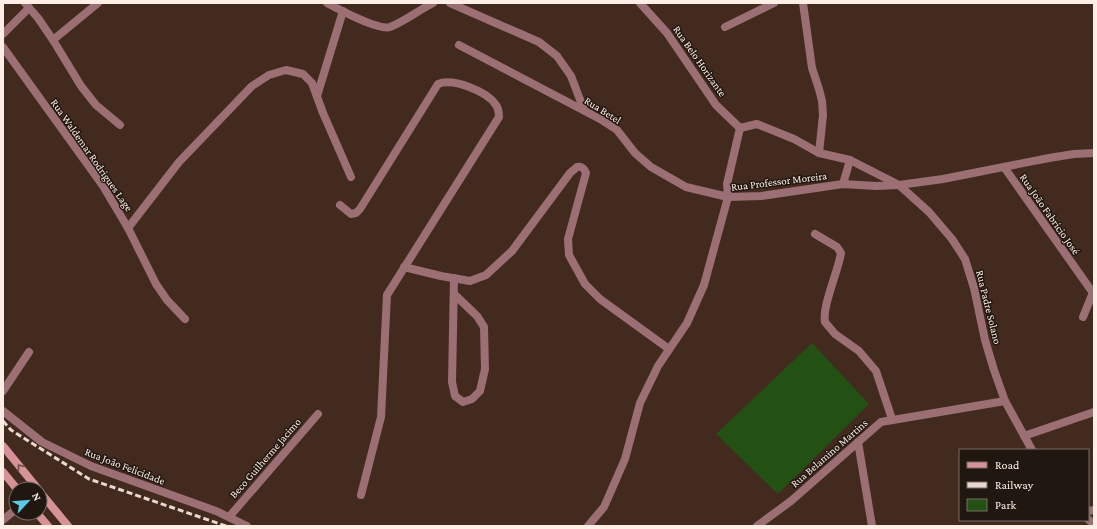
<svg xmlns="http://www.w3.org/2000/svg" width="1097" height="529" font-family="'Crimson Pro',serif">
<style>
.green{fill:#235113}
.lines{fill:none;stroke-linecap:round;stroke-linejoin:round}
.street{stroke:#9b6f74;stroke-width:8}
.secondary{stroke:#d79299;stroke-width:8}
.rail{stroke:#e9d8d0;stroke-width:3;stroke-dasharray:6 3;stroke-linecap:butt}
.oneway{stroke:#734e4e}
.labels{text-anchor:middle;stroke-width:3;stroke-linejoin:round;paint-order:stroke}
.street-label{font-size:11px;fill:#feeee6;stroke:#211711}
</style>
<rect width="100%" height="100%" fill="#422b1e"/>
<polygon class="green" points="812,343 869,404 778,494 716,434"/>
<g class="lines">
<g class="street">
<polyline points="25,3 38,18 53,40 81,86 96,105 120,125"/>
<path d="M327 3C338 9 379 31 390 27 404 22 419 10 433 3"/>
<polyline points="450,3 539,42 557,56 571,76 584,110"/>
<polyline points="640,3 667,33 716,105 740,128 757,124 794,139 819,153 850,160 899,185 929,212 952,239 965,259 974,288 985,340 994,370 1005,401 1032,450"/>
<polyline points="803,3 812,68 819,89 822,101 823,115 819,153"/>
<polyline points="725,27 774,3"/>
<polyline points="3,34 29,8"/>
<polyline points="53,40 98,3"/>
<polyline points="459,45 600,119 617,130 635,153 651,167 686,187 728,197 727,184 740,128"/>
<polyline points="3,47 103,186 128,228 156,284 167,300 185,319"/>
<polyline points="317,96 343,11"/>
<polyline points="1004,167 1093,293"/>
<polyline points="843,184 850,160"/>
<path d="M340 205 351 214 356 213 360 209 438 84C453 78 487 91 496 105 498 108 499 114 499 117L387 295 381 417 361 495"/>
<polyline points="128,228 179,162 252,86 269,75 286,70 303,74 312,83 323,113 351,177"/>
<path d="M815 234 837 247 841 253C838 272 822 306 825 322L835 334 859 351 876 371 892 419"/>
<path d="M404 267 441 276 470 281 486 275 512 251 570 173 577 167C582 166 584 168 586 173L568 239 569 255 585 284 600 299 669 349"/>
<polyline points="454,278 452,382 455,396 463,402 472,399 480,391 485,369 484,327 477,316 454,294"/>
<polyline points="1083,317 1094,290"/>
<polyline points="3,391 29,352"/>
<polyline points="3,411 42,442 91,466 216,511 247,526"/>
<polyline points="1024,436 1094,412"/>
<polyline points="858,442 872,526"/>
<polyline points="1088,511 1094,510"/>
<polyline points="229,517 318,414"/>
<polyline points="1088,519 1094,525"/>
<polyline points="3,520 16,509"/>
<polyline points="588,526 604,507 625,459 640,403 658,366 687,323 704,285 728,197 761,196 843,184 876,186 899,185 943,179 1049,158 1074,154 1094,153"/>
<polyline points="757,526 791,501 881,422 1005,401"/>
</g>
<g class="secondary">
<polyline points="3,446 38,489"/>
<polyline points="3,472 17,489"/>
<polyline points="40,492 68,526"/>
<polyline points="37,513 48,526"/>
</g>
<polyline class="rail" points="3,421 11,430 89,479 226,526"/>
</g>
<defs><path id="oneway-chevron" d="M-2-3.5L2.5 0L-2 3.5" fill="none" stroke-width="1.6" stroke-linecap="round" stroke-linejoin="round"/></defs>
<use class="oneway" href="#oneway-chevron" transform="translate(20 467) rotate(-129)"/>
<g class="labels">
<g class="street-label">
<text transform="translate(700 61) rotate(55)" y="4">Rua Belo Horizante</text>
<text transform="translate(603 110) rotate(32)" y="4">Rua Betel</text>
<text transform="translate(92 155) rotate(55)" y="4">Rua Waldemar Rodrigues Lage</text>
<text transform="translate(779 181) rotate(-7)" y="4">Rua Professor Moreira</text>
<text transform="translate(1050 214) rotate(55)" y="4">Rua João Fabricio José</text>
<text transform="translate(989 307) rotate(76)" y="4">Rua Padre Solano</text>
<text transform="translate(829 453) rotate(-41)" y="4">Rua Belamino Martins</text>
<text transform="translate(265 458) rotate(-49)" y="4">Beco Guilherme Jacimo</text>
<text transform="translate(125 466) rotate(21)" y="4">Rua João Felicidade</text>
</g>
</g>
<rect width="1097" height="529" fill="none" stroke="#feeee6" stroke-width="8"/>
<rect x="959" y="449" width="130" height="72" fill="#211711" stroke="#796d66"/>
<rect x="967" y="462" width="20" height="6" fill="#d79299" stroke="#796d66"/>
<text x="995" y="469" font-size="12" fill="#feeee6">Road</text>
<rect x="967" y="482" width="20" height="6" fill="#e9d8d0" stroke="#796d66"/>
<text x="995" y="489" font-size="12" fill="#feeee6">Railway</text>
<rect x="967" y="499" width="20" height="12" fill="#235113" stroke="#796d66"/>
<text x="995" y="509" font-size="12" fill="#feeee6">Park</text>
<g transform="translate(28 501) rotate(64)"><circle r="19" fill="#211711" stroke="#796d66"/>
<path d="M0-3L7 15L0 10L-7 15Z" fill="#5bc8e7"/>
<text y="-6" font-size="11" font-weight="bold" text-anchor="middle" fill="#feeee6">N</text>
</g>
</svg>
